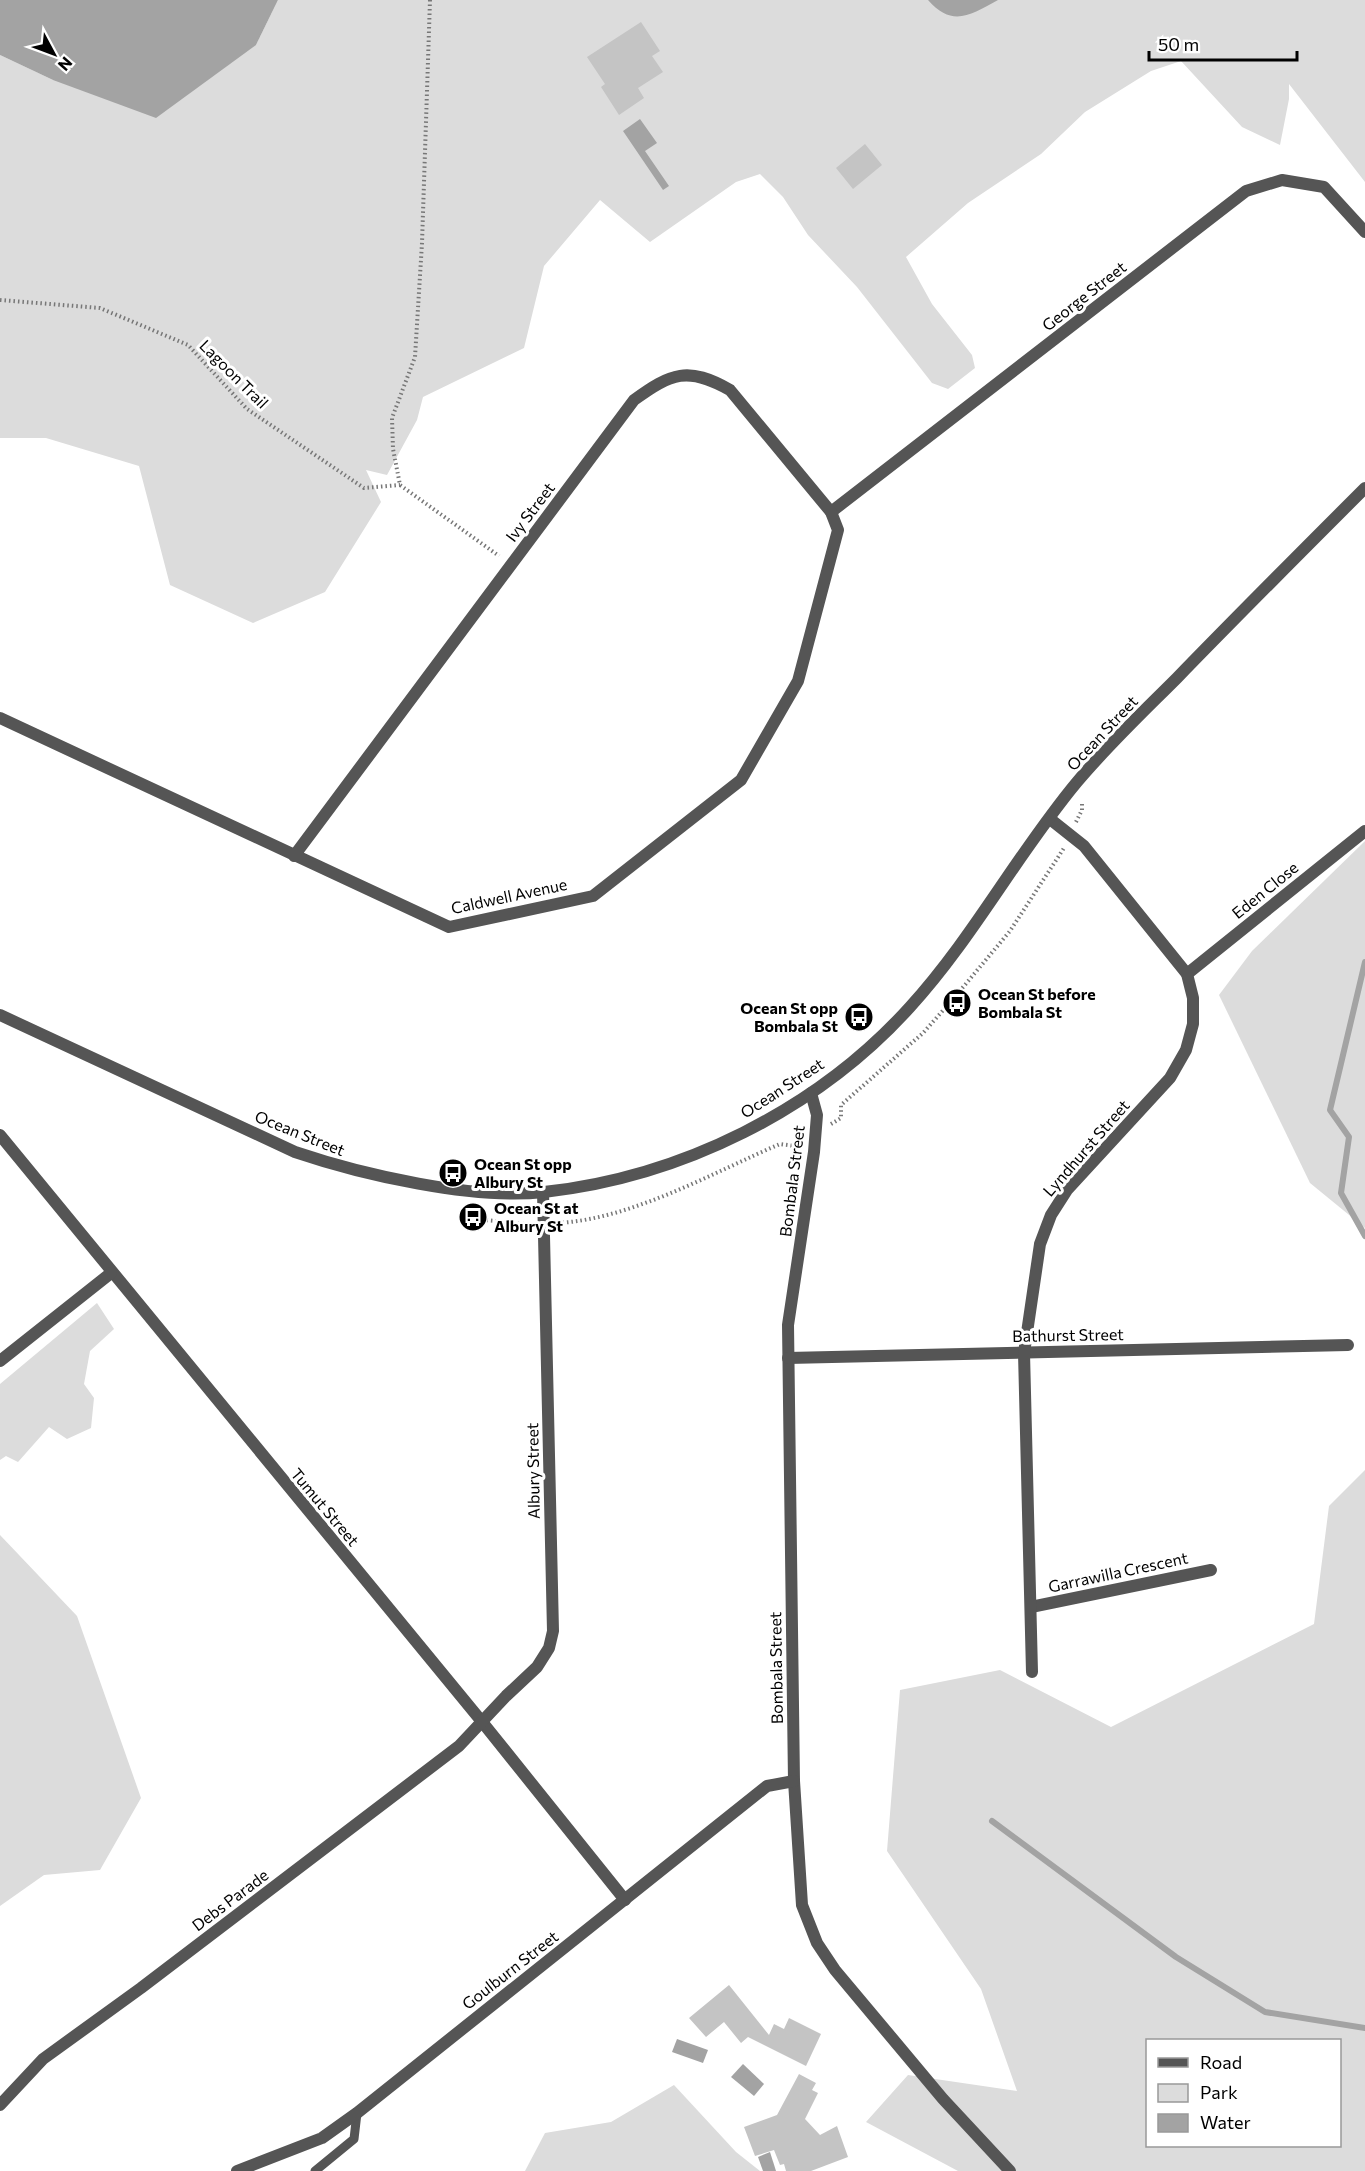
<svg xmlns="http://www.w3.org/2000/svg" width="1365" height="2171" font-family="Commissioner,sans-serif">
<style>
.green{fill:#dcdcdc;fill-rule:evenodd}
.water{fill:#a3a3a3}
.lines{fill:none;stroke-linecap:round;stroke-linejoin:round}
.stream{stroke:#a3a3a3;stroke-width:6}
.building{fill:#c4c4c4}
.path{stroke:#777;stroke-width:4;stroke-dasharray:1.5 3;stroke-linecap:butt}
.service{stroke:#555;stroke-width:9}
.minor{stroke:#555;stroke-width:12}
.tertiary{stroke:#555;stroke-width:12}
.labels{text-anchor:middle;stroke-width:6;stroke-linejoin:round;paint-order:stroke}
.street-label{font-size:16px;fill:#000;stroke:#fff}
.poi-label{font-size:16px;font-weight:bold;fill:#000;stroke:#fff;text-anchor:start}
</style>
<rect width="100%" height="100%" fill="#fff"/>
<g class="green">
<polygon points="278,0 1365,0 1365,182 1289,84 1289,99 1280,145 1242,127 1181,61 1151,71 1085,112 1041,154 968,203 906,257 932,304 972,355 975,368 948,389 932,383 857,287 808,235 783,197 760,174 736,182 650,242 600,200 544,266 524,348 423,397 417,420 387,475 366,470 381,502 325,592 253,623 170,585 139,466 46,438 0,438 0,55 53,80 256,45"/>
<polygon points="1365,841 1365,1228 1310,1183 1219,995 1252,951"/>
<polygon points="97,1303 114,1329 90,1351 84,1384 94,1398 91,1428 67,1439 49,1427 18,1462 6,1456 0,1460 0,1384"/>
<path d="M1365 1470V2171H958L866 2122 908 2075 1017 2091 981 1989 887 1851 900 1690 1000 1670 1111 1727 1314 1624 1329 1506ZM1148 2040H1340V2146H1148Z"/>
<polygon points="0,1535 77,1616 141,1798 100,1870 44,1875 0,1906"/>
<polygon points="674,2085 736,2152 760,2171 525,2171 545,2133 611,2122"/>
</g>
<g class="water">
<polygon points="0,0 278,0 256,45 156,118 53,80 0,55"/>
<path d="M928 0H998C970 15 953 28 928 0Z"/>
<polygon points="640,119 657,143 645,151 669,186 663,190 623,131"/>
<polygon points="677,2039 708,2050 703,2063 672,2052"/>
<polygon points="743,2064 764,2084 754,2096 731,2077"/>
<polygon points="770,2152 776,2171 763,2171 758,2157"/>
</g>
<g class="lines">
<g class="stream">
<polyline points="1365,962 1330,1110 1349,1137 1341,1193 1365,1236"/>
<polyline points="992,1821 1176,1957 1265,2012 1365,2028"/>
</g>
</g>
<g class="building">
<polygon points="641,22 660,51 652,56 663,72 638,88 644,98 619,115 601,87 605,84 587,57"/>
<polygon points="865,144 882,165 853,189 836,168"/>
<polygon points="729,1985 769,2035 774,2024 784,2029 789,2018 821,2034 806,2066 748,2037 741,2043 724,2022 706,2037 689,2018"/>
<polygon points="799,2074 816,2083 812,2090 818,2093 805,2119 820,2135 837,2126 848,2157 811,2171 786,2171 784,2164 780,2165 774,2150 755,2156 744,2127 777,2115"/>
</g>
<g class="lines">
<g class="path">
<polyline points="430,0 422,243 415,357 392,418 393,449 400,485 499,556"/>
<polyline points="0,300 100,308 188,345 247,409 364,488 400,485"/>
<polyline points="1076,822 1082,810 1082,801"/>
<polyline points="831,1124 841,1118 841,1105 923,1033 954,998 1010,931 1064,848"/>
<polyline points="473,1219 529,1224"/>
<path d="M558 1223C632 1219 712 1173 780 1144L795 1146 801 1142"/>
</g>
<polyline class="service" points="315,2171 354,2139 357,2113"/>
<g class="minor">
<polyline points="831,512 1246,191 1282,180 1324,187 1365,232"/>
<path d="M0 718 449 927 593 896 741 780 798 681 838 530 831 512 730 390C688 366 671 373 634 400L294 856"/>
<polyline points="1187,974 1365,831"/>
<polyline points="811,1093 817,1115 814,1152 788,1325 794,1781 802,1905 817,1943 835,1970 943,2099 1010,2171"/>
<polyline points="0,1135 483,1723 625,1900"/>
<polyline points="788,1358 1348,1345"/>
<polyline points="0,1361 111,1273"/>
<polyline points="1031,1607 1211,1570"/>
<polyline points="1032,1672 1024,1353 1040,1244 1051,1215 1067,1190 1170,1078 1186,1050 1193,1024 1193,998 1187,974 1084,846 1050,819"/>
<polyline points="0,2105 43,2059 141,1988 459,1746 506,1696 537,1667 549,1648 553,1631 543,1192"/>
<polyline points="237,2171 322,2138 357,2113 767,1786 794,1781"/>
</g>
<path class="tertiary" d="M0 1015 295 1152C363 1175 473 1200 544 1192 681 1177 817 1110 910 1007 973 938 1017 854 1077 782 1108 745 1143 712 1177 678 1239 614 1302 551 1365 488"/>
</g>
<defs>
<g id="bus-disc" transform="scale(1.5)"><circle r="9.5" fill="#000" stroke="#fff"/><path d="M-5-6H5V4H4V6H2V4H-2V6H-4V4H-5ZM-3.5-4V0h7V-4ZM-3.5 1.2v1.5H-2V1.2ZM2 1.2v1.5H3.5V1.2Z" fill="#fff"/></g>
</defs>
<g fill-rule="evenodd">
<use href="#bus-disc" x="957" y="1003"/>
<use href="#bus-disc" x="859" y="1017"/>
<use href="#bus-disc" x="453" y="1173"/>
<use href="#bus-disc" x="473" y="1217"/>
</g>
<g class="labels">
<g class="street-label">
<text transform="translate(1084 296) rotate(-38)" y="6">George Street</text>
<text transform="translate(234 374) rotate(45)" y="6">Lagoon Trail</text>
<text transform="translate(530 512) rotate(-53)" y="6">Ivy Street</text>
<text transform="translate(1102 733) rotate(-47)" y="6">Ocean Street</text>
<text transform="translate(1265 890) rotate(-39)" y="6">Eden Close</text>
<text transform="translate(509 896) rotate(-12)" y="6">Caldwell Avenue</text>
<text transform="translate(782 1088) rotate(-33)" y="6">Ocean Street</text>
<text transform="translate(300 1133) rotate(22)" y="6">Ocean Street</text>
<text transform="translate(1086 1148) rotate(-49)" y="6">Lyndhurst Street</text>
<text transform="translate(792 1181) rotate(-83)" y="6">Bombala Street</text>
<text transform="translate(1068 1335) rotate(-1)" y="6">Bathurst Street</text>
<text transform="translate(533 1471) rotate(-91)" y="6">Albury Street</text>
<text transform="translate(325 1507) rotate(50)" y="6">Tumut Street</text>
<text transform="translate(1118 1572) rotate(-12)" y="6">Garrawilla Crescent</text>
<text transform="translate(776 1668) rotate(-91)" y="6">Bombala Street</text>
<text transform="translate(230 1900) rotate(-37)" y="6">Debs Parade</text>
<text transform="translate(510 1970) rotate(-38)" y="6">Goulburn Street</text>
</g>
<g class="poi-label">
<text x="978" y="1000">Ocean St before<tspan x="978" dy="18">Bombala St</tspan></text>
<text x="838" y="1014" text-anchor="end">Ocean St opp<tspan x="838" dy="18">Bombala St</tspan></text>
<text x="474" y="1170">Ocean St opp<tspan x="474" dy="18">Albury St</tspan></text>
<text x="494" y="1214">Ocean St at<tspan x="494" dy="18">Albury St</tspan></text>
</g>
</g>
<rect x="1146" y="2039" width="195" height="108" fill="#ffffff" stroke="#999999" stroke-width="1.5"/>
<rect x="1158" y="2058" width="30" height="9" fill="#555555" stroke="#999999" stroke-width="1.5"/>
<text x="1200" y="2069" font-size="18" fill="#000000">Road</text>
<rect x="1158" y="2084" width="30" height="18" fill="#dcdcdc" stroke="#999999" stroke-width="1.5"/>
<text x="1200" y="2099" font-size="18" fill="#000000">Park</text>
<rect x="1158" y="2114" width="30" height="18" fill="#a3a3a3" stroke="#999999" stroke-width="1.5"/>
<text x="1200" y="2129" font-size="18" fill="#000000">Water</text>
<g transform="translate(54 54) rotate(131)" stroke="#ffffff" stroke-width="4.5" paint-order="stroke">
<path d="M0-4.5L10 22L0 15L-10 22Z" fill="#000000"/>
<text y="-9" font-size="16" font-weight="bold" text-anchor="middle" fill="#000000">N</text>
</g>
<path d="M1149 51v9h148v-9" fill="none" stroke="#000000" stroke-width="3"/>
<text x="1158" y="51" font-size="18" fill="#000000" stroke="#ffffff" stroke-width="4.5" paint-order="stroke">50 m</text>
</svg>
